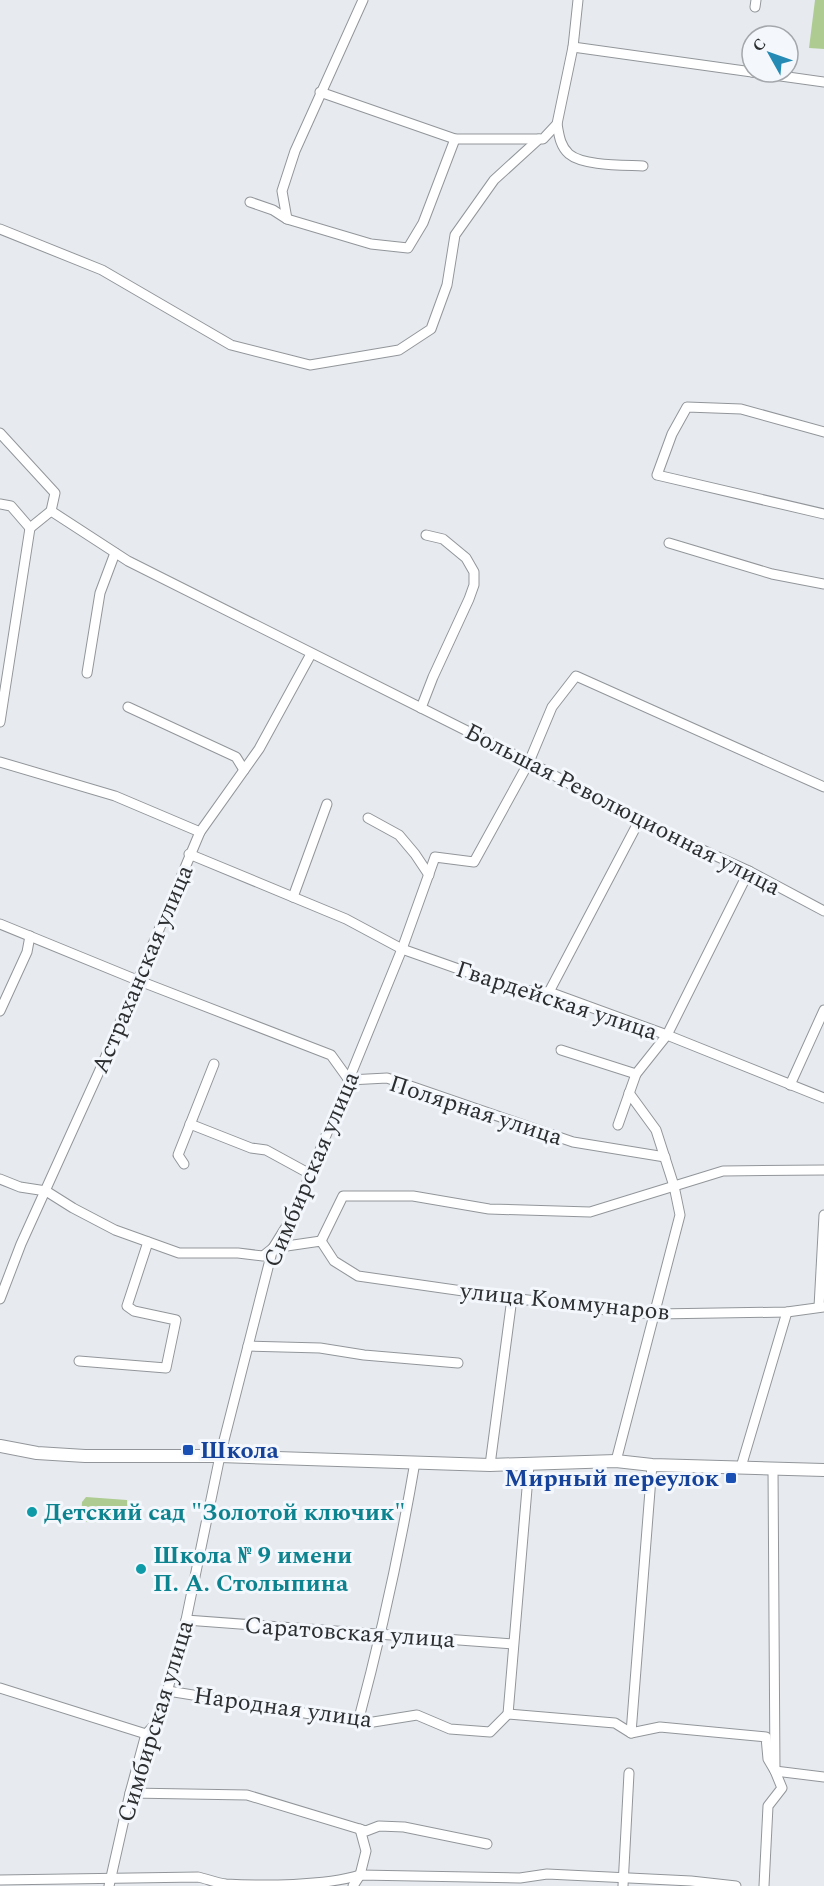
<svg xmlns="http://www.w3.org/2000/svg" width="824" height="1886" font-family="Spectral,serif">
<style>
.green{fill:#aecc92}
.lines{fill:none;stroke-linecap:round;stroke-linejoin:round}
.minor-casing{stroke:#92969a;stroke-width:11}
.major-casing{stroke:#92969a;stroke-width:14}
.minor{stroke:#fff;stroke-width:9}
.major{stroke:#fff;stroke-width:12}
.transit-dot{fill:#1a4fb4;stroke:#f4f8fd;stroke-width:2}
.culture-dot{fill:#0f9aa8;stroke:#f4f8fd;stroke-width:2}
.labels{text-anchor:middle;stroke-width:6;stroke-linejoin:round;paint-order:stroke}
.street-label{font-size:24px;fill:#2c2e30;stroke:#f4f8fd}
.transit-label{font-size:24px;font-weight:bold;fill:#164399;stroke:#f4f8fd;text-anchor:start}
.culture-label{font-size:24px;font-weight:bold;fill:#0d838f;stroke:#f4f8fd;text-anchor:start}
</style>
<rect width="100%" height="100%" fill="#e7ebf0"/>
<g class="green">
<polygon points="815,0 824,0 824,49 809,48"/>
<polygon points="86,1497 127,1500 128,1519 122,1523 85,1522 81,1517 82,1502"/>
</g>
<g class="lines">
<g class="minor-casing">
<g id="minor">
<polyline points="755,7 756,0"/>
<polyline points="573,47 752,72"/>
<polyline points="752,72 824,82"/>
<polyline points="320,92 455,139 539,139"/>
<path d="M557 124C559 135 560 146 569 154 583 166 624 165 643 166"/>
<polyline points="250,202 273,210 287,219 371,244 408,248 423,223 455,139"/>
<polyline points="287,219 282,191 295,151 363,0"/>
<polyline points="0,229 102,270 231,345 310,365 399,350 431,329 447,285 455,235 494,180 539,139 543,139 557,124 573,47 578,0"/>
<polyline points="824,432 741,409 687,407 672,434 657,475 824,514"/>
<polyline points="0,433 55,493 51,511"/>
<polyline points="0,504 11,506 30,528"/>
<polyline points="30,528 51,511 128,561 529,762 639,821 749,871 824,911"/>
<polyline points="669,543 772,574 824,584"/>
<polyline points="87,673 100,593 115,553"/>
<polyline points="128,707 236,757 244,770"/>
<polyline points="421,708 433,677 469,599 474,585 474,572 466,558 443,539 426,535"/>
<polyline points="0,722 30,528"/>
<polyline points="0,762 115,796 200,832"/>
<polyline points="368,818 399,835 415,854 429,875"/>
<polyline points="189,854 346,919 402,949 518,990 549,992 667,1035 824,1098"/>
<polyline points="293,897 327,804"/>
<polyline points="0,924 137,980 331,1055 349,1080 387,1078 573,1142 665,1157"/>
<polyline points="549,992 639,821"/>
<polyline points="0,1011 27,952 30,936"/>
<polyline points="561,1050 636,1074"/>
<polyline points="790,1085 824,1010"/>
<polyline points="190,1124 251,1148 266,1150 310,1174"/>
<polyline points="618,1125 636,1074 667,1035 749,871"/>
<polyline points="184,1164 178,1155 214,1064"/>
<polyline points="0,1179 20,1187 46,1191 73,1208 115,1230 179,1253 238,1253 263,1256 273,1248 321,1241 334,1261 358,1276 512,1298 614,1311 656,1314 787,1312 824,1307"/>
<polyline points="321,1241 343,1196 413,1196 489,1209 590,1212 723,1171 824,1170"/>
<polyline points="0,1299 21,1244 103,1063 200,832 259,749 311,654"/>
<polyline points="819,1307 824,1215"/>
<polyline points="248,1346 320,1348 364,1355 458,1363"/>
<polyline points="79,1361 166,1368 176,1320 134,1311 127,1306 148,1242"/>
<polyline points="616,1461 680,1215 674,1186 656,1130 629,1093"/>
<polyline points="490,1465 512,1298"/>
<polyline points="741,1467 787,1312"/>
<polyline points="186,1620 513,1644"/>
<polyline points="0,1688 146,1734"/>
<polyline points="168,1691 367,1723 417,1715 450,1729 490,1732 508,1714 615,1723 631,1733 660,1727 766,1737 768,1759 775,1771 824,1777"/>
<polyline points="508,1714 529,1465"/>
<path d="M358 1722C381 1636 400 1550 415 1462"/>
<polyline points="631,1733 652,1465"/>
<polyline points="130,1793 247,1795 366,1831 379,1826 404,1827 487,1844"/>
<path d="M0 1880 198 1877C207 1879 217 1883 226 1884 262 1886 325 1886 360 1875L520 1878 547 1874 691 1881 736 1886"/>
<polyline points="109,1886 130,1793 146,1734 160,1719 186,1620 220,1456 273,1248 294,1214 402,949 435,857 474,862 529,762 552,707 576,676 824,787"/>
<polyline points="353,1886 360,1875 366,1851 360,1829"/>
<polyline points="623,1886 629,1773"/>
<polyline points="764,1886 768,1806 782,1788 775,1771 773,1468"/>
</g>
</g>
<g class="major-casing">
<polyline id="major" points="0,1446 37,1453 85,1456 220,1456 490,1465 616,1461 652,1465 824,1470"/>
</g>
<use href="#minor" class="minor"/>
<use href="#major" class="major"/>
</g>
<g class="transit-dot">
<rect x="182" y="1444" width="12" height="12" rx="3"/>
<rect x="725" y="1472" width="12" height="12" rx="3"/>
</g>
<g class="culture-dot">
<circle cx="32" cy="1512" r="6"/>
<circle cx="141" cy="1569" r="6"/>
</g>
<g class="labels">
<g class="street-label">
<text transform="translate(623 809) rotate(27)" y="8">Большая Революционная улица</text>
<text transform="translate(142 969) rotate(-67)" y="8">Астраханская улица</text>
<text transform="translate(557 1000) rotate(18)" y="8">Гвардейская улица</text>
<text transform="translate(476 1110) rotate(18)" y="8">Полярная улица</text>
<text transform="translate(311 1169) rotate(-67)" y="8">Симбирская улица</text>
<text transform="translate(565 1301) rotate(6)" y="8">улица Коммунаров</text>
<text transform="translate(350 1632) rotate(4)" y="8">Саратовская улица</text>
<text transform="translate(283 1707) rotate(8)" y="8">Народная улица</text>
<text transform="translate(155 1721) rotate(-73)" y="8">Симбирская улица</text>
</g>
<g class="transit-label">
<text x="200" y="1458">Школа</text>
<text x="719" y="1486" text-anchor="end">Мирный переулок</text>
</g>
<g class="culture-label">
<text x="44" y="1520">Детский сад "Золотой ключик"</text>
<text x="153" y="1563">Школа № 9 имени<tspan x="153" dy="28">П. А. Столыпина</tspan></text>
</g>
</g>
<g transform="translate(770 54) rotate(310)"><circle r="28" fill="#f4f8fd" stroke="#a4a7ab" stroke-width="1.5"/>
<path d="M0-4.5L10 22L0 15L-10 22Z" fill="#268bb4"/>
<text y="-9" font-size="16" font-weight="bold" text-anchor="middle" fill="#2c2e30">С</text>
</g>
</svg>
